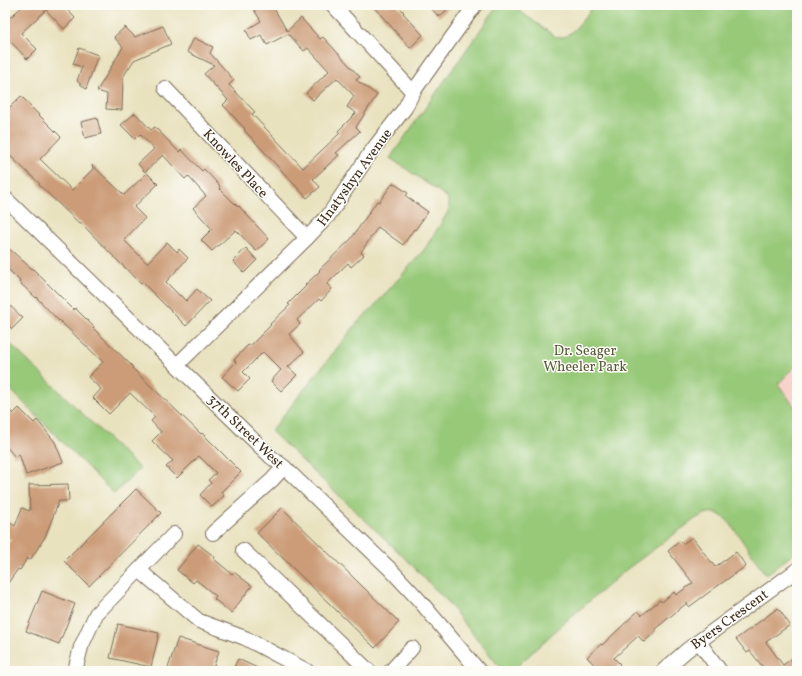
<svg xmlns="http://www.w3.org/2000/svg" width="802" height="676" font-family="Vollkorn,serif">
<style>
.built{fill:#f7d1c9}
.green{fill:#98c979;stroke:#6a7a4c}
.building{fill:#cc9c78}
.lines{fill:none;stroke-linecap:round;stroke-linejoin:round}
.minor-casing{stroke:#786a56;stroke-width:16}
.minor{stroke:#fff;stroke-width:14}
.labels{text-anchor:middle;stroke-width:3;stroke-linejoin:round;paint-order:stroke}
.street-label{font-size:14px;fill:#3b2a1e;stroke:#fdfcf7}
.park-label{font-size:14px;fill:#575a39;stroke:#fdfcf7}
</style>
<rect width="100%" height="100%" fill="#fdfcf7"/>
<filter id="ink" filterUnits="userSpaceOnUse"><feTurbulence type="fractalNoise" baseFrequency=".025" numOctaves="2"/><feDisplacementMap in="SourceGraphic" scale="8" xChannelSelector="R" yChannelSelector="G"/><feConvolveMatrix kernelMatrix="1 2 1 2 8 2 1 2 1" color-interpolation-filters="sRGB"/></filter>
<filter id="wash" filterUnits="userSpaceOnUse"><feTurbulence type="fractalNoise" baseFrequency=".012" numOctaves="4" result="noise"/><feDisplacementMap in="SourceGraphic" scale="16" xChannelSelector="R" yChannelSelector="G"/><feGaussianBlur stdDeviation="0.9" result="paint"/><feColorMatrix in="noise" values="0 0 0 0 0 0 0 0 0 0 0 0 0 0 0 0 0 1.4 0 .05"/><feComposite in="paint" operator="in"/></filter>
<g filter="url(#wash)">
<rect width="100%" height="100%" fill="#e9e2bf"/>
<polygon class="built" points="797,365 797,410 777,384"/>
<g class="green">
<path d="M498 5H511L556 37C559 37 563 38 566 36 576 31 587 14 594 5H797V365L778 384 797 410V551L766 575 730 523C716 510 711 510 695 519L627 569 565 622 512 671H503L459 617 447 601 432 586 406 559 271 431 357 323 377 303 424 250 448 212 449 204 447 197 390 158Z"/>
<polygon points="5,339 140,469 114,494 5,384"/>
</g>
<g id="blocks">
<g class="building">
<polygon points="24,5 63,5 75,18 64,29 46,10 21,33 37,49 27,59 11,42 5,48 5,22"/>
<polygon points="251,5 272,5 287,31 301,18 320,39 323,37 360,77 356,80 377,95 356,127 360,131 336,153 339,155 313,179 320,187 307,198 244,130 245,129 223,105 228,100 204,74 214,65 187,52 194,38 213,47 210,53 234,80 229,85 255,112 252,114 303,168 340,133 338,131 356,113 347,107 354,96 337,78 313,100 306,93 329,71 308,48 304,51 288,34 267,45 261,35 251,40 246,30 261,21"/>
<polygon points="372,5 397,5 404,12 403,13 423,35 410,48"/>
<polygon points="428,5 452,5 439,17"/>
<polygon points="163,26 171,44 134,60 123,77 122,110 106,109 107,94 97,91 123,47 114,37 125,27 135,37"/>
<polygon points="79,48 98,55 86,89 77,81 82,67 73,64"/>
<polygon points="21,96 29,104 29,105 61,137 40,159 72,190 93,169 92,165 124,195 147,173 158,184 134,207 145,218 124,240 147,263 167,242 177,252 179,249 188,258 166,282 180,296 180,295 186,301 197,289 210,301 186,326 143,283 142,284 119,262 80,222 79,223 39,185 40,184 5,151 5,112"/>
<polygon points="135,113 151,130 155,127 179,152 181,149 202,171 204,169 220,186 219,188 238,207 239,206 246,214 269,239 256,251 236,230 212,251 201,240 212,229 193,208 206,196 188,176 185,179 163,155 145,172 138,164 154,149 140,134 135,139 121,125"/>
<polygon points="97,118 101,134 85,138 81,122"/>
<polygon points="393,183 408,193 406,196 428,212 415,230 414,229 403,245 378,227 361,252 364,255 351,267 348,263 327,284 332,289 321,301 319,299 297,320 300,324 289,334 304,352 288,367 297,375 281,391 271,381 281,370 263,352 243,372 250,379 238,391 222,377 236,362 234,360 248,345 250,346 271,325 270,324 290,305 288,304 306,286 305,285 320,271 319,270 351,239 377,201 379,202"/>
<polygon points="5,245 32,269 32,268 74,310 75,308 94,327 93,328 133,367 132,368 201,434 202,433 241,472 221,492 224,496 212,507 200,495 211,483 208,480 216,473 199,456 177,478 166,467 173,461 152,441 161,432 151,421 155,417 130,393 109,414 93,398 101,389 88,377 103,362 59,320 59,321 36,297 36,298 19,282 20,281 5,266"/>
<polygon points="246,248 257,260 244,273 233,261"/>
<polygon points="5,301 23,318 12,329 5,322"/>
<polygon points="5,406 13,414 19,408 34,423 37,420 55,442 63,462 26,475 19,454 15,457 5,445"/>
<polygon points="68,484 69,501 59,501 45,537 30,560 27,558 20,570 18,569 5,587 5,549 11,539 5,536 5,519 15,526 22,508 30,511 29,485"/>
<polygon points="136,489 161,513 89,586 64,561"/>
<polygon points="282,508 399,622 375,648 257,533"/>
<polygon points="692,537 715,567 736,552 746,566 712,590 689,607 687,603 655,629 656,631 644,642 638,636 614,658 620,664 613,671 600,671 587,657 601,644 602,645 638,611 642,615 660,600 662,602 674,592 676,595 693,583 668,551 680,541 683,544"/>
<polygon points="198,544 215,557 214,559 232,574 234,572 252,586 231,613 214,599 216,596 196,580 193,583 177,570"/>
<polygon points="42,591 75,604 59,644 26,631"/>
<polygon points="778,608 790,625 766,642 783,665 797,655 797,671 766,671 750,651 747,653 736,639"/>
<polygon points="118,624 159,633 151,667 110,658"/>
<polygon points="178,638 219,651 212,671 167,671"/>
<polygon points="238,659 264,671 232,671"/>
</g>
</g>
</g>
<g filter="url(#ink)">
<use href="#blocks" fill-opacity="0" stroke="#786a56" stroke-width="1"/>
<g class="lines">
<g class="minor-casing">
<g id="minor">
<polyline points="333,5 413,92"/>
<polyline points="165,88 307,238"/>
<polyline points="5,198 271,457 284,467 391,570 419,600 479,671"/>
<polyline points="177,365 307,238 328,216 371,152 405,108 413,92 475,5"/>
<polyline points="213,533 272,480 284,467"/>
<polyline points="243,550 369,671"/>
<polyline points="139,570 199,621 245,638 307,671"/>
<polyline points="699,642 720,671"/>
<polyline points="75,671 81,647 96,614 174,534"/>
<polyline points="391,671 412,648"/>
<polyline points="663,671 687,650 797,570"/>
</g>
</g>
<use href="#minor" class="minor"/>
</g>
</g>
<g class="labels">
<g class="street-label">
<text transform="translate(236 163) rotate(47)" y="5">Knowles Place</text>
<text transform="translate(354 177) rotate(-54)" y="5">Hnatyshyn Avenue</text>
<text transform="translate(246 431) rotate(44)" y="5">37th Street West</text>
<text transform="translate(729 619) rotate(-36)" y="5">Byers Crescent</text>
</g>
<g class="park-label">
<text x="585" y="355">Dr. Seager<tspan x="585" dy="16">Wheeler Park</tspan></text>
</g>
</g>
<rect width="802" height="676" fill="none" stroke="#fdfcf7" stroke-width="20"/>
</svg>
